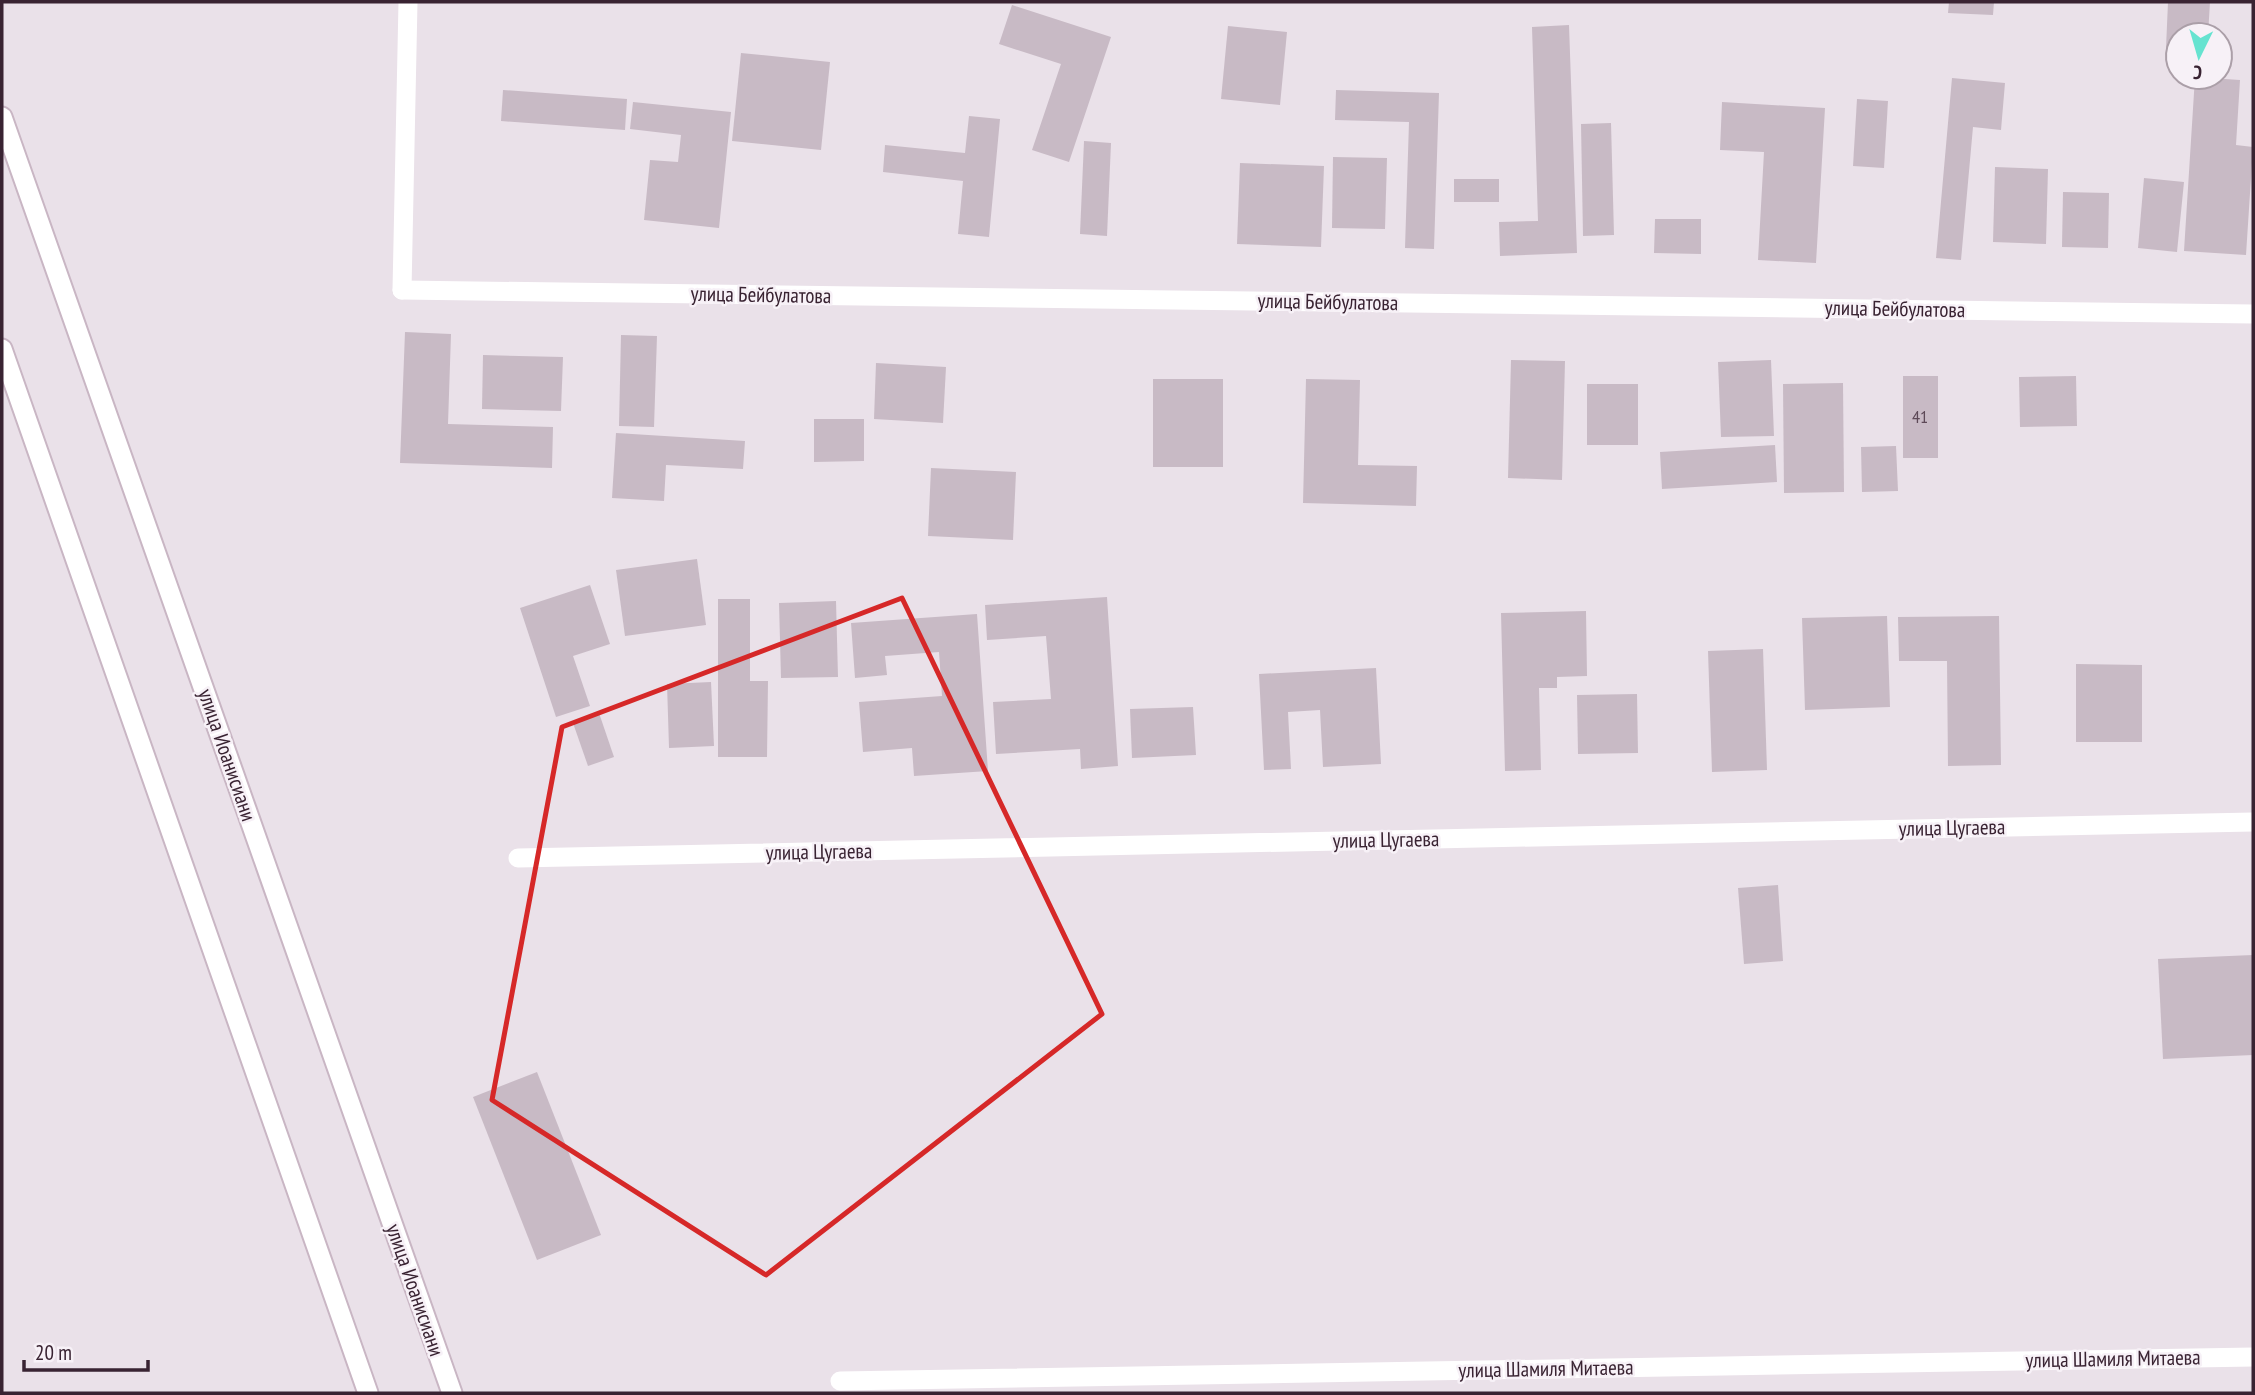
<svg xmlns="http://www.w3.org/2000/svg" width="2255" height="1395" font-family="'PT Sans Narrow',sans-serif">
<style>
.building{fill:#c8bac5}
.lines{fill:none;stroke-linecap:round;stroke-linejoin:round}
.secondary-casing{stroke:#c9b6c4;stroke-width:23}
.service{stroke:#fff;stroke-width:19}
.minor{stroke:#fff;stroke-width:19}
.secondary{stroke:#fff;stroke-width:19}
.marked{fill:none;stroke:#d62828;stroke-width:5;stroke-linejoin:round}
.labels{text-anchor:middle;stroke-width:5;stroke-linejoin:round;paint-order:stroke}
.number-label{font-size:18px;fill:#5d4957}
.street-label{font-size:21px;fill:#392332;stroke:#f7f1f7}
</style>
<rect width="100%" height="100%" fill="#eae1e9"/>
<g class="building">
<polygon points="1949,2 1994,2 1993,15 1948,13"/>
<polygon points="2168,2 2210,2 2208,35 2178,35 2178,49 2166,48"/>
<polygon points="1012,5 1111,37 1069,162 1032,150 1061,64 999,44"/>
<polygon points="1569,25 1577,253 1500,256 1499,222 1538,221 1532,27"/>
<polygon points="1228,26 1287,32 1280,105 1221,99"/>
<polygon points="741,53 830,62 821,150 732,141"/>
<polygon points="2195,77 2240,80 2236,145 2253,147 2246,255 2184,251"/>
<polygon points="1952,78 2005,83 2001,130 1973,127 1961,260 1936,258"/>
<polygon points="503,90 627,99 625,130 501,121"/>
<polygon points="1336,90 1439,93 1434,249 1405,248 1409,122 1335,120"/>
<polygon points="1857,99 1888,101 1884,168 1853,166"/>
<polygon points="633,102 731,112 719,228 644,220 650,160 678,162 681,135 630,129"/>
<polygon points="1722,102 1825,108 1816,263 1758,260 1764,152 1720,150"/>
<polygon points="969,116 1000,119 989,237 958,234 963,181 883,172 885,145 965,153"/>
<polygon points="1611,123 1614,235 1583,236 1581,124"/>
<polygon points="1084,141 1111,143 1107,236 1080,234"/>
<polygon points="1333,157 1387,158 1385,229 1332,228"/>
<polygon points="1240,163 1324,166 1321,247 1237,244"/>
<polygon points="1995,167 2048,169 2046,244 1993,242"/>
<polygon points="2144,178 2184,182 2177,252 2138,248"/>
<rect x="1454" y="179" width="45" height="23"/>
<polygon points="2063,192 2109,193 2108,248 2062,247"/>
<polygon points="1655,219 1701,219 1701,254 1654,253"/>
<polygon points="405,332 451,334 448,424 553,427 552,468 400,463"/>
<polygon points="621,335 657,336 654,427 619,426"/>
<polygon points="483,355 563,357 561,411 482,409"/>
<polygon points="1511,360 1565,361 1562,480 1508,478"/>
<polygon points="1771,360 1774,436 1721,437 1718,362"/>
<polygon points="876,363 946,367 943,423 874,419"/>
<rect x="1903" y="376" width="35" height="82"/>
<polygon points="2076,376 2077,426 2020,427 2019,377"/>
<rect x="1153" y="379" width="70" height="88"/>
<polygon points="1306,379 1360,380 1358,465 1417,466 1416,506 1303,503"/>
<polygon points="1843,383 1844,492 1784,493 1783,384"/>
<rect x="1587" y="384" width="51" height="61"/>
<polygon points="814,419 864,419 864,461 814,462"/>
<polygon points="616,433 745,441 743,469 666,465 664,501 612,498"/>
<polygon points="1775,445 1777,482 1662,489 1660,452"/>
<polygon points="1896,446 1898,491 1862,492 1861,447"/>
<polygon points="931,468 1016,472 1013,540 928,536"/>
<polygon points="697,559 706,625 625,636 616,570"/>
<polygon points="590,585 610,644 573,656 590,706 556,717 520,608"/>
<polygon points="1107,597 1118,766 1081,769 1080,749 996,754 993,702 1051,699 1046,636 987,640 985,605"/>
<polygon points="718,599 750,599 750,681 768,681 767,757 718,757"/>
<polygon points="836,601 838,677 781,678 779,603"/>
<polygon points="1586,611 1587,676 1557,677 1557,688 1539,688 1541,770 1505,771 1501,613"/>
<polygon points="977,614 988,771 914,776 912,748 863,752 859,702 942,696 939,652 885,656 887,675 855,678 851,623"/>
<polygon points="1887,616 1890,707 1805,710 1802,618"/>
<polygon points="1999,616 2001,765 1948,766 1947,661 1899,661 1898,617"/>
<polygon points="1763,649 1767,770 1712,772 1708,651"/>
<polygon points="2076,664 2142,665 2142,742 2076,742"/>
<polygon points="1376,668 1381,764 1323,767 1320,710 1288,712 1291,769 1264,770 1259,674"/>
<polygon points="711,682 714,746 669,748 667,684"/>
<polygon points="1637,694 1638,753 1578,754 1577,695"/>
<polygon points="1193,707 1196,755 1132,758 1130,709"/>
<polygon points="599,713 614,757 588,766 573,723"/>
<polygon points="1778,885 1783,961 1744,964 1738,888"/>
<polygon points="2253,955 2253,1055 2163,1059 2158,959"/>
<polygon points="537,1072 601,1235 537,1260 473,1097"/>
</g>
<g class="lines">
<g class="secondary-casing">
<g id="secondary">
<polyline points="2,117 452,1393"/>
<polyline points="2,349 368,1393"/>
</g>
</g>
<polyline class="service" points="402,290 408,2"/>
<g class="minor">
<polyline points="402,290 2253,314"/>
<polyline points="518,858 2253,822"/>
<polyline points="840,1381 2253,1357"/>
</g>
<use href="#secondary" class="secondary"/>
</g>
<path class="marked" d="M902 598 1102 1014 766 1275 492 1100 562 727Z"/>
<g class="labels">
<g class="number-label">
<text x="1920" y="423">41</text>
</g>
<g class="street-label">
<text transform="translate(761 295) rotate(1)" y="7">улица Бейбулатова</text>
<text transform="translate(1328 302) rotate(1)" y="7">улица Бейбулатова</text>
<text transform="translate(1895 309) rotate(1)" y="7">улица Бейбулатова</text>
<text transform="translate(227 755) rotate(71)" y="7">улица Иоанисиани</text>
<text transform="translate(1952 828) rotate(-1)" y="7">улица Цугаева</text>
<text transform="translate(1386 840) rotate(-1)" y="7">улица Цугаева</text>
<text transform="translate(819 852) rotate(-1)" y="7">улица Цугаева</text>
<text transform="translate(415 1290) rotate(71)" y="7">улица Иоанисиани</text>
<text transform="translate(2113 1359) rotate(-1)" y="7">улица Шамиля Митаева</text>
<text transform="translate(1546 1369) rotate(-1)" y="7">улица Шамиля Митаева</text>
</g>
</g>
<rect width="2255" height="1395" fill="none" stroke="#392332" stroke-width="7"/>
<g transform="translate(2199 56) rotate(185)"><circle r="33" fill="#f7f1f7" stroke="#ab9fa8" stroke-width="2"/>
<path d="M0-5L12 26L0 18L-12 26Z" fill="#66e3d0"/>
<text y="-10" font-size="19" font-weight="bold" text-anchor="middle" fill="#392332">С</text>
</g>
<path d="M24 1360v10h124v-10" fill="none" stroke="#392332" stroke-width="3.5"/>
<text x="35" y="1360" font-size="21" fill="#392332" stroke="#f7f1f7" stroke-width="5" paint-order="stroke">20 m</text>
</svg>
